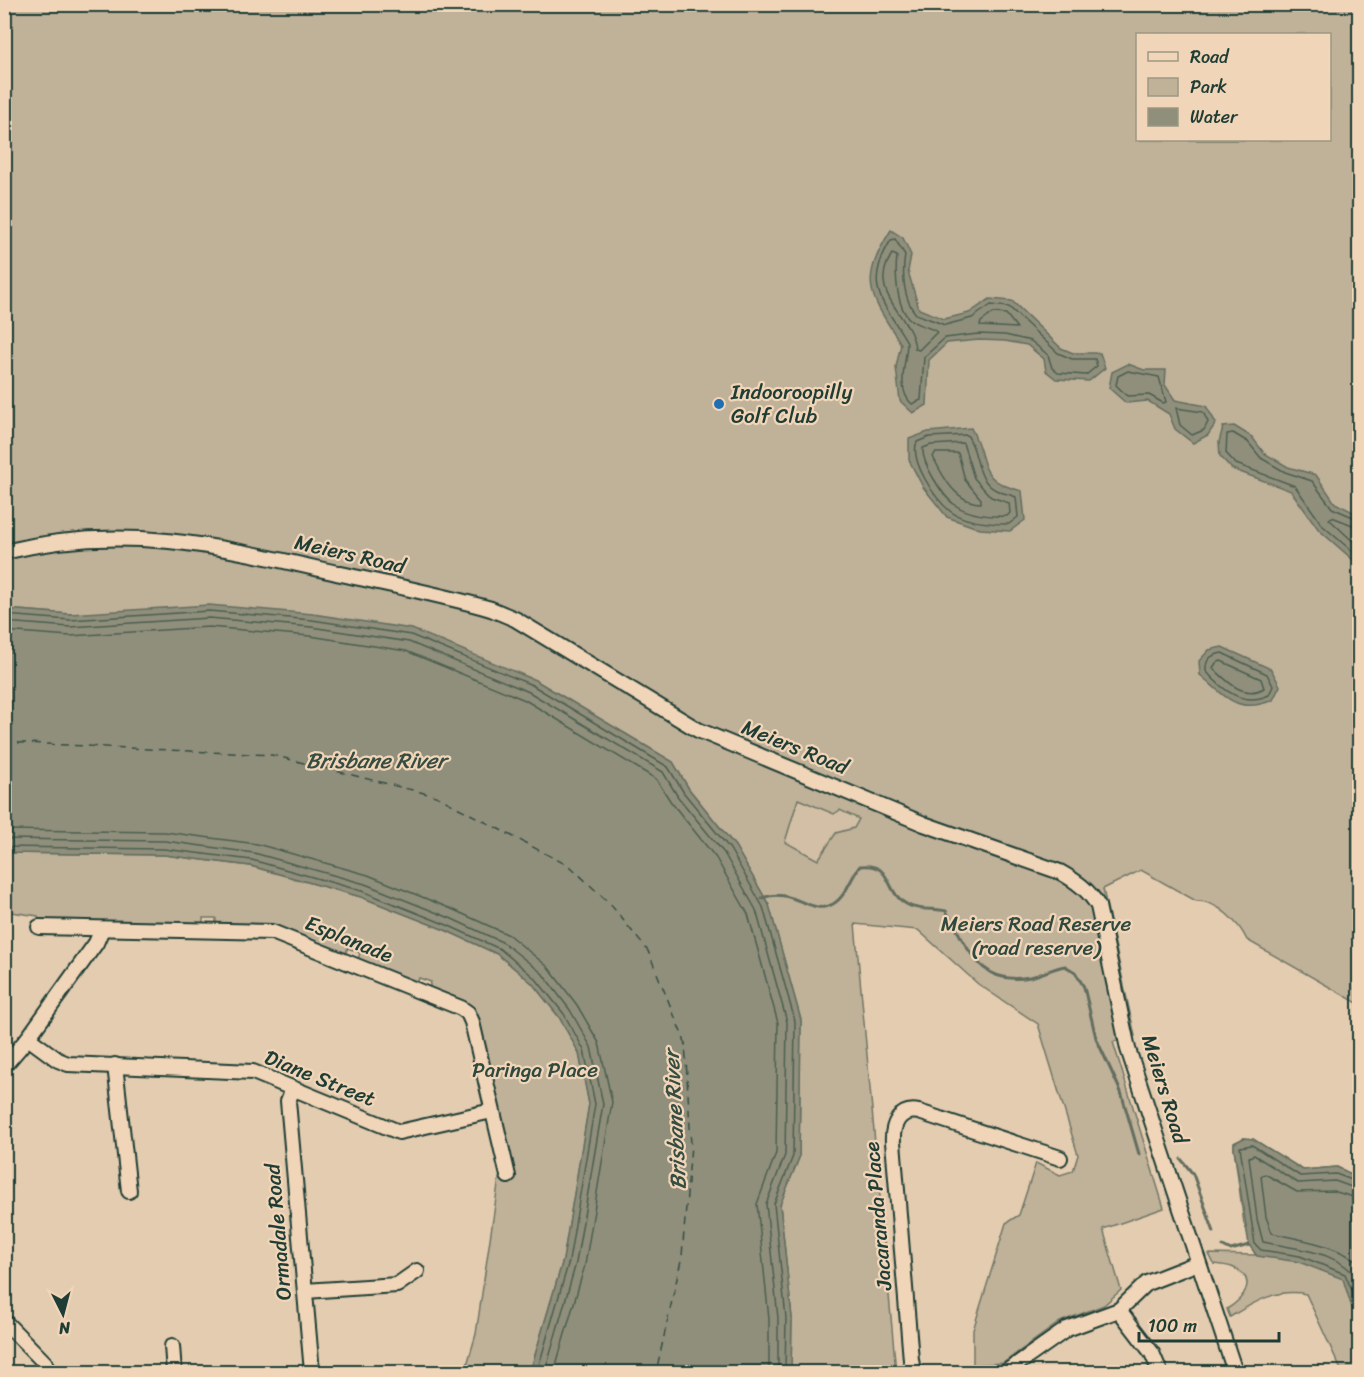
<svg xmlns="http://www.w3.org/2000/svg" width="1364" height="1377" font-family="Sriracha,sans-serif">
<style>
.built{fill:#d2bfa5}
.green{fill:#c0b199;stroke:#707766;stroke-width:1.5;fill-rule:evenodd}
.water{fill:#908f7b;stroke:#636e5f;stroke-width:1.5}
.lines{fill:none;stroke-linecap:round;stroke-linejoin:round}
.shore{stroke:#4c5e50;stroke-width:1.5}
.stream{stroke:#636e5f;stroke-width:3}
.ferry{stroke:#364d42;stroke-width:1.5;stroke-dasharray:8 6;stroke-linecap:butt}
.minor-casing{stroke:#1f3d34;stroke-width:18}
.minor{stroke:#f1d5b8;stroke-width:14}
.poi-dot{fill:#1f6fb2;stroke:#f1d5b8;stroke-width:2}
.labels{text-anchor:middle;stroke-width:4.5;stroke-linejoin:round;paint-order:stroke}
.poi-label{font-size:21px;fill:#1f3d34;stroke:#f1d5b8;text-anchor:start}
.street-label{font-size:21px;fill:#1f3d34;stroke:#f1d5b8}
.park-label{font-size:21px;fill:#2f493e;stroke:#f1d5b8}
.water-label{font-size:22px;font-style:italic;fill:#364d42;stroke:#f1d5b8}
</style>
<rect width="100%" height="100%" fill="#e4ccb0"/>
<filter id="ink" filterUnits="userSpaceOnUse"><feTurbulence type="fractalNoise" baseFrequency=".0167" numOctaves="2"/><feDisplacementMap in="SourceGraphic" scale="12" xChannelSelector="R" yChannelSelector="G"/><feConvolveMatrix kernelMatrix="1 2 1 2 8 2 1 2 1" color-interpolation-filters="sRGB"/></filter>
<g filter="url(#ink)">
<polygon class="built" points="798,799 834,814 840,810 859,818 854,828 836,833 818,860 785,842"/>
<g class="green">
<path d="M1343 4 1359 15V1004L1247 940C1239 923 1217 900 1196 901L1141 870 1103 889 1135 1036 1113 1042 1164 1208 1103 1229 1121 1290 1104 1305 1060 1322 1003 1363 973 1365V1330L1006 1223 1019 1215 1036 1163 1060 1175 1073 1171 1078 1155 1038 1024 978 984 918 930 855 924 896 1372H791L792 1318 780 1204 799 1158 801 1020 769 905 735 846 689 789 673 762 535 680 70 614 5 609 4 5ZM1138 34H1330V140H1138ZM798 799 834 814 840 810 859 819 854 828 836 833 818 860 785 842Z"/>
<polygon points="5,853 164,855 250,866 361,897 445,930 497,954 532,983 559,1017 579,1053 589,1104 563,1260 530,1372 465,1372 476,1334 499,1178 514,1175 475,1016 429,988 431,982 419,978 417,984 358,959 360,953 348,948 345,954 277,928 216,925 216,918 203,918 203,924 47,921 38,920 38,916 5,911"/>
<path d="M1244 1138 1253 1139 1303 1170 1337 1167 1359 1178V1372H1342L1306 1294C1277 1288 1254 1302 1230 1317L1227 1309C1243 1299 1259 1280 1234 1268 1229 1265 1220 1265 1214 1264L1209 1254 1256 1255C1249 1245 1250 1235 1244 1224L1234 1148V1143Z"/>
</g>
<g class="water">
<path d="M891 230 903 238 911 255 908 271 919 309 944 319 969 313 990 299 1012 301 1061 348 1073 353H1100L1105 368 1089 381 1056 379 1046 371 1044 359 1027 345 1005 341 979 340 947 343 929 360 927 405 913 413 900 401 896 367 901 344C871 296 857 284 891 230Z"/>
<polygon points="1128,364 1144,370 1166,370 1165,385 1175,400 1206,406 1216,423 1208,435 1193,443 1175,429 1169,414 1148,401 1126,403 1109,388 1112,372"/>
<polygon points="1234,426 1252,437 1264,453 1288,467 1316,475 1335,503 1359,515 1359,565 1319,530 1291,491 1232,469 1220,456 1219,442 1223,427"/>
<path d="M971 428C990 463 975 480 1022 491L1025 520 1010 531 980 529 947 517 923 487 909 460V439L928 432Z"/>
<polygon points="209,605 313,614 412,629 535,680 673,762 689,789 735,846 769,905 801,1020 799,1158 780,1205 792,1318 791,1372 530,1372 563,1260 589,1104 579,1053 559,1017 532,983 497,954 445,930 361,897 251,866 164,855 5,853 5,609 70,614"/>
<path d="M1222 647 1271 669 1280 686 1273 700C1236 715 1226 696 1200 675L1199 661 1209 650Z"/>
<polygon points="1244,1138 1253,1139 1303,1170 1337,1167 1359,1178 1359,1330 1343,1279 1299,1262 1257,1256 1249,1245 1234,1148 1234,1143"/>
</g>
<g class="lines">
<g class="shore">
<path d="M895 239 905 255C902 274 903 299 916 314L945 325 972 318 991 305 1009 307 1058 353 1072 359H1095L1097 366 1086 375 1058 373 1052 368 1048 355 1031 341 1005 335 978 334 945 338 924 357 921 400 912 404C895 389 907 362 907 342 884 302 862 287 891 240Z"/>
<path d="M892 254 897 256C895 272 896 309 911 320 918 326 929 326 937 332L919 350 915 349C913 315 865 295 892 254Z"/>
<polygon points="993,313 1006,314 1017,328 980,326 981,322"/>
<polygon points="1128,371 1159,377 1166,402 1163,403 1149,395 1127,396 1116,385 1118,376"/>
<polygon points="1176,408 1203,412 1208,422 1204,430 1192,435 1180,425"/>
<path d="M967 435C980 452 974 481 998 491 1004 494 1010 494 1016 497L1018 517 1009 524C991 524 964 522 950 511 935 499 909 460 917 442L929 437Z"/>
<path d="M963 443 974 478 991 497 1009 503 1010 513 1007 516C991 517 969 515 955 505 943 497 921 462 923 448L931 445Z"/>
<path d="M935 453H958L965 480 981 499V503C956 503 943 477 933 457Z"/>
<polyline points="1360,520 1332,508 1312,481 1285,472 1261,458 1248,442 1233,433 1227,434 1226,453 1236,464 1295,486 1323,526 1360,558"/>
<polyline points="1360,528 1332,517 1329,519 1360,548"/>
<polyline points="4,615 70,620 209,611 312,620 411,635 532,685 668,767 684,793 730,849 763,907 795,1021 793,1156 774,1204 786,1318 785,1372"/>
<polyline points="4,622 70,627 209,618 311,627 409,642 529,692 663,772 678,797 724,853 756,910 787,1022 785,1155 766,1204 778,1318 778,1372"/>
<polyline points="4,631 70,636 209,627 310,636 406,651 525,700 656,779 671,802 716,858 748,914 778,1023 776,1153 757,1204 769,1319 769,1372"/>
<path d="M1222 653 1267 674 1273 686 1269 695C1243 707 1222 690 1206 671 1205 659 1211 655 1222 653Z"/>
<path d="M1221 661 1261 679 1264 688C1243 700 1227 681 1213 668L1216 663Z"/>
<polyline points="4,830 165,832 257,844 368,875 454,910 509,935 548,967 577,1005 599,1043 612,1102 585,1265 554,1372"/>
<polyline points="4,839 165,841 254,853 365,884 450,918 504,943 542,973 570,1010 591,1047 603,1104 576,1263 545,1372"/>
<polyline points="4,847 164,849 252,860 362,891 447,925 500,949 536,979 564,1014 584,1050 595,1104 569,1261 537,1372"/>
<polyline points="1360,1183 1336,1174 1300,1176 1252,1145 1240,1147 1255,1244 1261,1250 1300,1256 1345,1274 1360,1309"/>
<path d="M1360 1190 1335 1181 1298 1183 1254 1155 1249 1157 1257 1219 1263 1242C1294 1249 1347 1251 1360 1285"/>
<path d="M1360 1199 1333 1191 1297 1192 1265 1174 1261 1176 1266 1217 1272 1233C1299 1240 1337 1244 1360 1264"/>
</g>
<g class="stream">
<path d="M762 898C792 886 811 917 833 904 846 897 851 877 860 866 894 862 883 892 908 905 919 911 934 908 946 911 968 946 978 987 1030 977 1042 975 1052 968 1065 966L1075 972 1084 987 1096 1038 1121 1092 1139 1154"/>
<polyline points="1181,1159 1193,1174 1214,1232"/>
<polyline points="1223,1246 1231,1250 1249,1245"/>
</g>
<polyline class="ferry" points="4,742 272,755 436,796 571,867 611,905 648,951 685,1042 691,1145 682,1256 656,1372"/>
<g class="minor-casing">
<g id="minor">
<path d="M4 552C126 522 223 547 341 574 391 585 442 595 491 609L515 619 698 730 924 824 1060 872C1076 881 1089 890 1098 906L1128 1049 1235 1372"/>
<polyline points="39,927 272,932 461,1008 468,1013 472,1022 508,1176"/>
<polyline points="28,1038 58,1060 68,1064 253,1072 399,1132 492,1111"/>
<polyline points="115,1065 129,1191"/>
<polyline points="4,1066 28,1038 96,943 102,929"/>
<polyline points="293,1089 288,1101 312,1372"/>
<polyline points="305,1291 397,1285 417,1271"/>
<polyline points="1119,1310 1152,1353 1160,1372"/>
<polyline points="4,1321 45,1363 49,1372"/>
<polyline points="172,1346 174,1372"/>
<path d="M917 1372 913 1370 911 1360 893 1142C892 1125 899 1108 919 1112L1060 1158"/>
<polyline points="1006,1372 1067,1329 1119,1310 1147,1283 1198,1263"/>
</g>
</g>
<use href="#minor" class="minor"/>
</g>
</g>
<circle class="poi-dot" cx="719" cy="404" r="6"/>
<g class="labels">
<g class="poi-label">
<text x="731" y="399">Indooroopilly<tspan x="731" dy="24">Golf Club</tspan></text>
</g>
<g class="street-label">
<text transform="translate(350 554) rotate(13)" y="7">Meiers Road</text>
<text transform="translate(795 747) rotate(22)" y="7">Meiers Road</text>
<text transform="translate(349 939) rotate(22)" y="7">Esplanade</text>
<text transform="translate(320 1078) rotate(22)" y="7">Diane Street</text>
<text transform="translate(1165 1089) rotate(73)" y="7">Meiers Road</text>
<text transform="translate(878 1216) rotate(-95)" y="7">Jacaranda Place</text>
<text transform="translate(278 1232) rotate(-95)" y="7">Ormadale Road</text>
</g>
<g class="park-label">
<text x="1036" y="931">Meiers Road Reserve<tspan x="1036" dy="24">(road reserve)</tspan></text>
<text x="535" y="1077">Paringa Place</text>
</g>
<g class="water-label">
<text x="376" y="768">Brisbane River</text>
<text transform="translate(674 1120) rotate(-93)" y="8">Brisbane River</text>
</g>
</g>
<rect width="1364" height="1377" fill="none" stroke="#f1d5b8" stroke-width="24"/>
<rect x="12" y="12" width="1340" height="1353" fill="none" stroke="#1f3d34" stroke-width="2" filter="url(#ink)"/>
<rect x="1136" y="33" width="195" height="108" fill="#f1d5b8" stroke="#9d9883" stroke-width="1.5"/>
<rect x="1148" y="52" width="30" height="9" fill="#f1d5b8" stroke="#9d9883" stroke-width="1.5"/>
<text x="1190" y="63" font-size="18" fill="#1f3d34">Road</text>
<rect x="1148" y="78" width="30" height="18" fill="#c0b199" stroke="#9d9883" stroke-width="1.5"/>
<text x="1190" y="93" font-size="18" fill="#1f3d34">Park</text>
<rect x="1148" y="108" width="30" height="18" fill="#908f7b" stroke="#9d9883" stroke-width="1.5"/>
<text x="1190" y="123" font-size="18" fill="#1f3d34">Water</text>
<g transform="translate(63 1314) rotate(174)" stroke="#f1d5b8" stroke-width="4.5" paint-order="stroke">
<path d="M0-4.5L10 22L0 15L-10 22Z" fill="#1f3d34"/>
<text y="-9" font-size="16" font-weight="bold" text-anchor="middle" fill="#1f3d34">N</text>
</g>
<path d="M1139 1332v9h140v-9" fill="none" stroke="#1f3d34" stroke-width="3"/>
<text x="1148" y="1332" font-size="18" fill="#1f3d34" stroke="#f1d5b8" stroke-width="4.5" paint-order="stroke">100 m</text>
</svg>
